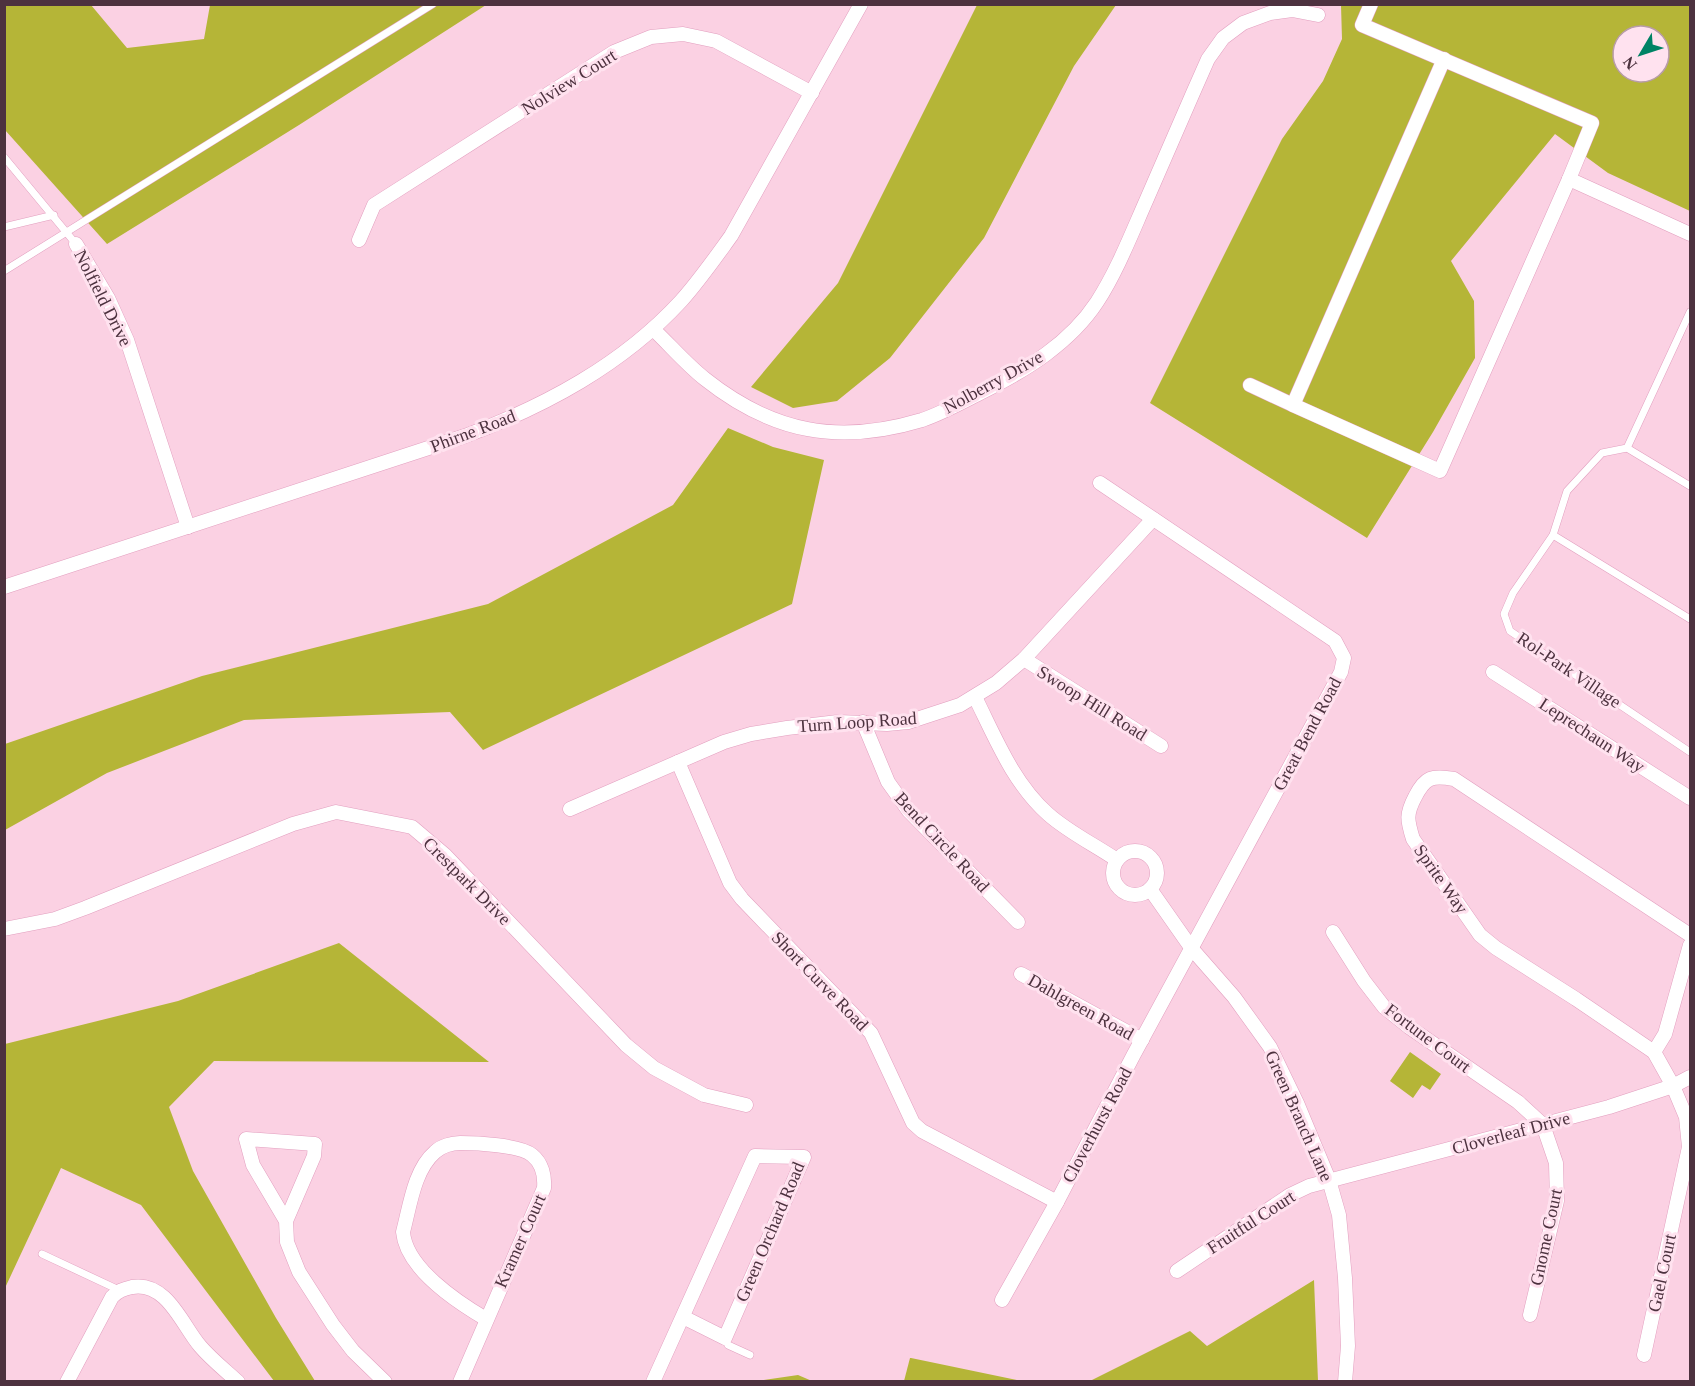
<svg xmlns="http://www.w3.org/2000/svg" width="1695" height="1386" font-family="'Times New Roman',serif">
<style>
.green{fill:#b5b537;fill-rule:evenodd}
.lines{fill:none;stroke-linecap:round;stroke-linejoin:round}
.lane-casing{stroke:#e29fbf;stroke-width:8}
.street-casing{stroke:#e29fbf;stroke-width:15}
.lane{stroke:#fff;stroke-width:7}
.street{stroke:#fff;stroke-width:14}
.labels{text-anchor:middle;stroke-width:6;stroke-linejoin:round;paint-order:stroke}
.street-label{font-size:18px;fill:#4d323f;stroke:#ffe2ef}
</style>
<rect width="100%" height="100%" fill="#fbd1e3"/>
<g class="green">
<polygon points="4,5 91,5 127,48 204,39 210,5 486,5 299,125 107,244 5,130"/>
<polygon points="977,5 1116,5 1074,66 984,238 890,358 837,401 793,408 751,387 838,283"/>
<path d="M1341 5H1690V211L1608 173 1555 134 1451 261 1474 301 1475 358 1433 432 1367 538 1150 403 1282 139 1323 81 1342 39ZM1623 36H1659V72H1623Z"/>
<polygon points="728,428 773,447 824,460 792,604 483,750 450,712 244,720 107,773 5,830 5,744 202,676 488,604 673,505"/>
<polygon points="339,943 489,1062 214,1061 169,1107 193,1171 276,1318 315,1381 274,1381 141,1205 61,1168 5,1288 5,1044 178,1001"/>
<polygon points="1410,1052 1441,1074 1430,1090 1422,1085 1413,1098 1390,1081"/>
<polygon points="1314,1280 1318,1381 1090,1381 1190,1331 1207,1346"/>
<polygon points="910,1358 911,1358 1021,1381 904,1381"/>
<polygon points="798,1375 812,1381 756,1381"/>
</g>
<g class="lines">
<g class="lane-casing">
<g id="lane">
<polyline points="4,157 76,244"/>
<polyline points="4,227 54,215"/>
<polyline points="4,271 433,4"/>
<polyline points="1627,448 1690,312"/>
<polyline points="1690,486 1627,448 1602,453 1567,491 1553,535 1513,593 1504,614 1510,631 1690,752"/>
<polyline points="1553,535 1690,619"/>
<polyline points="42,1254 119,1290"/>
<polyline points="725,1338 728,1345 750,1355"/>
</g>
</g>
<g class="street-casing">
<g id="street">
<polyline points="1371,4 1362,25 1592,123 1569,179 1690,234"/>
<polyline points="1444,59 1293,405 1440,471 1569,179"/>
<polyline points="359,240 374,205 614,52 651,37 683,34 716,41 812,93"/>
<polyline points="76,244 108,298 127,340 188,527"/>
<path d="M653 329C670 345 686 364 705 379 773 433 839 445 922 420 943 413 964 401 984 391 1026 370 1070 343 1097 302 1117 271 1131 235 1146 201 1167 153 1187 106 1208 59L1223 38 1243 23 1270 13 1292 10 1318 15"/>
<polyline points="1250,385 1293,405"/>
<path d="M4 587 465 436C545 406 622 365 681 301 699 281 715 258 731 236L861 4"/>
<polyline points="1024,659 1161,746"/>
<polyline points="1493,672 1690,798"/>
<path d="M975 697C995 737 1013 783 1048 814 1068 832 1095 845 1117 860"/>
<polyline points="863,722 888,782 908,810 1018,922"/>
<polyline points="678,762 730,883 742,899 871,1033 913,1123 922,1131 1057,1202"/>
<polyline points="570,809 724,742 751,734 787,728 838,722 887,724 908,722 960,705 996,683 1024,659 1153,519"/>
<circle cx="1135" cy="873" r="22"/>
<polyline points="1150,889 1192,949 1234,997 1270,1047 1297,1103 1329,1180 1339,1215 1345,1278 1348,1346 1345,1382"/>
<polyline points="4,929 55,919 85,908 293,824 336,812 412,827 445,855 626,1045 654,1068 704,1095 746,1105"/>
<polyline points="1333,932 1364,981 1384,1007 1409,1027 1518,1102 1543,1125 1556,1163 1557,1201 1530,1315"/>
<polyline points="1021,974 1142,1040"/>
<polyline points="1654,1052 1665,1034 1690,945"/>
<polyline points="286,1221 314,1156 315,1144 246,1139 253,1165 286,1221 287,1242 299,1272 333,1325 353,1351 385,1382"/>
<polyline points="1177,1271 1290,1195 1309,1186 1609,1107 1673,1086 1690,1077"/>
<polyline points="1002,1300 1057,1202 1133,1056 1341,672 1344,658 1335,641 1100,483"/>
<path d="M1644 1355 1689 1147 1686 1117 1673 1086 1654 1052 1576 999 1496 948 1480 935 1413 839C1407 820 1406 814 1415 797 1425 777 1432 775 1454 779L1690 935"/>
<path d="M67 1382 112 1297C118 1291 123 1289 132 1287 167 1281 182 1325 200 1346 211 1359 225 1370 238 1382"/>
<path d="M460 1382 544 1188C545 1176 542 1163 532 1155 520 1145 476 1143 460 1143 452 1143 441 1146 435 1152 414 1170 410 1206 403 1232 406 1268 457 1302 486 1319"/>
<polyline points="653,1382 755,1156 804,1157 725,1338 683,1317"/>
</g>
</g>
<use href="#lane" class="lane"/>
<use href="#street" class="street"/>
</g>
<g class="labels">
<g class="street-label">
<text transform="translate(569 82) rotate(-32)" y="6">Nolview Court</text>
<text transform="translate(103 298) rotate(63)" y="6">Nolfield Drive</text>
<text transform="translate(993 382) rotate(-29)" y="6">Nolberry Drive</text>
<text transform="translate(473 431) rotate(-21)" y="6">Phirne Road</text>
<text transform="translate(1569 670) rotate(34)" y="6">Rol-Park Village</text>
<text transform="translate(1092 703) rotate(32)" y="6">Swoop Hill Road</text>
<text transform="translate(857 722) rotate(-4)" y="6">Turn Loop Road</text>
<text transform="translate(1307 734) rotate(-62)" y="6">Great Bend Road</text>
<text transform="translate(1592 735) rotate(33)" y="6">Leprechaun Way</text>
<text transform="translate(942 842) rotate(47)" y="6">Bend Circle Road</text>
<text transform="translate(1441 879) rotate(55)" y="6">Sprite Way</text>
<text transform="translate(467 881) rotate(45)" y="6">Crestpark Drive</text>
<text transform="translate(820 981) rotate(46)" y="6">Short Curve Road</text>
<text transform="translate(1081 1007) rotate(29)" y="6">Dahlgreen Road</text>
<text transform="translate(1428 1038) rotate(37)" y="6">Fortune Court</text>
<text transform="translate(1299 1116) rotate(66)" y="6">Green Branch Lane</text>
<text transform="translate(1097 1125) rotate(-62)" y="6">Cloverhurst Road</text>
<text transform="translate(1511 1133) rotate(-15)" y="6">Cloverleaf Drive</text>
<text transform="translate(1251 1222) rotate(-33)" y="6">Fruitful Court</text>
<text transform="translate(770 1232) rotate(-67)" y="6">Green Orchard Road</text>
<text transform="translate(1546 1237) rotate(-78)" y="6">Gnome Court</text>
<text transform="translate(520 1241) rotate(-66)" y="6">Kramer Court</text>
<text transform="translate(1662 1273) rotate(-78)" y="6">Gael Court</text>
</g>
</g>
<rect width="1695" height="1386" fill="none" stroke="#4d323f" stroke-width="12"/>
<g transform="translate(1641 54) rotate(231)"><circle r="28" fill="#ffe2ef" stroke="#b89ca9" stroke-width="1.5"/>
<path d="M0-4.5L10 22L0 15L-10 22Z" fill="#008365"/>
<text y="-9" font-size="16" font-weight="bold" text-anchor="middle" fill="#4d323f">N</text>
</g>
</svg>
